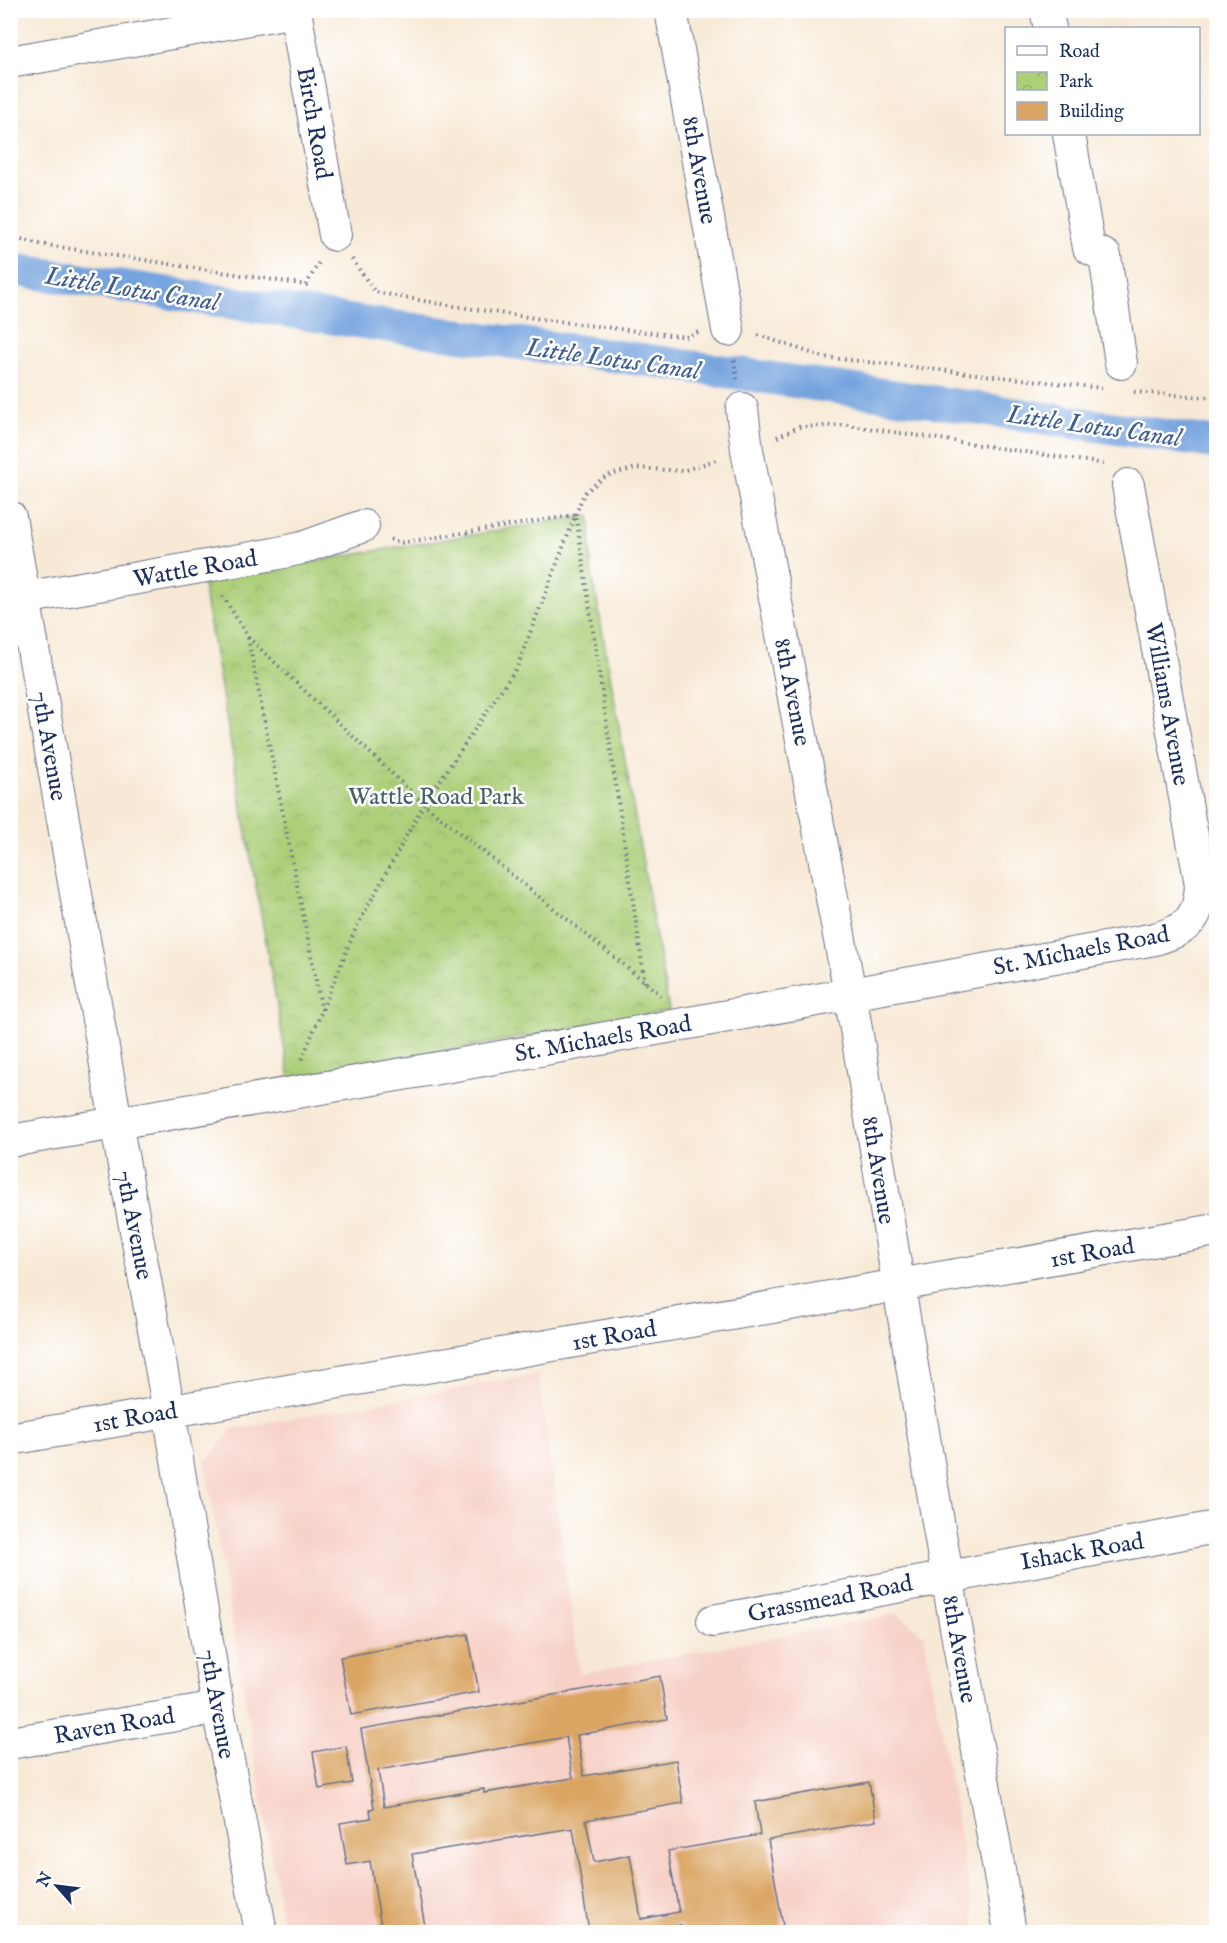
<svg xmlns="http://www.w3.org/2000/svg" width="1227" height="1943" font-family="'IM FELL English',serif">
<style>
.built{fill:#f7d1c8}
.park{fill:url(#park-crowns);stroke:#647f6b;stroke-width:1.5}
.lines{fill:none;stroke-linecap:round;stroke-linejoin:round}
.canal{stroke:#74a3de;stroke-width:33}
.building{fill:#daa564;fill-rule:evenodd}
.minor-casing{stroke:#687088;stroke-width:34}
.path{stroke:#687088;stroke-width:4;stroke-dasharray:1.5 4.5;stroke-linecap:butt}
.minor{stroke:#fff;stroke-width:32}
.labels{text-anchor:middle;stroke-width:5;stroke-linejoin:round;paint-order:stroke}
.street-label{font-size:24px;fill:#1b2f5e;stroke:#fff}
.park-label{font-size:24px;fill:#465f66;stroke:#fff}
.water-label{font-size:26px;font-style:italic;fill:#3f5d91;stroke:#fff}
</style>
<defs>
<pattern id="park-crowns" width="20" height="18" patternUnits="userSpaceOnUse" patternTransform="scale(1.5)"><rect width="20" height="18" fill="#accf78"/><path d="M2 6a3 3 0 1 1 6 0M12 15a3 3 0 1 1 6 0" fill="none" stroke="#93b26a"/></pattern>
</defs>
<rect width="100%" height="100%" fill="#fff"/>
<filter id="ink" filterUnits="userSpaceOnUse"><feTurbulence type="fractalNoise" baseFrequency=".0167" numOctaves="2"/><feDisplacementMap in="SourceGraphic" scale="12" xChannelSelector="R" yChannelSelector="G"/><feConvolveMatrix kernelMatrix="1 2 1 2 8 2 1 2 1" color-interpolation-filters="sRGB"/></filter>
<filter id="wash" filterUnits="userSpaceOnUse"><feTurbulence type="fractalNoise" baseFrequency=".008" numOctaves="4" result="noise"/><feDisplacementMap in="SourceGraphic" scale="24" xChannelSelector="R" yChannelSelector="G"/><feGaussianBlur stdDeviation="1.35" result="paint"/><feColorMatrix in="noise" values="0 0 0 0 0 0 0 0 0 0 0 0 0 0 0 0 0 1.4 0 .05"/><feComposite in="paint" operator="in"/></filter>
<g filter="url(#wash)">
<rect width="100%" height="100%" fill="#f7e9d5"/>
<polygon class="built" points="538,1374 580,1674 897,1614 924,1635 977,1932 284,1932 205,1463 232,1429"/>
<polygon class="park" points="590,515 591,567 669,1011 290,1079 202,580"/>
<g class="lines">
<polyline class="canal" points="10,269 352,321 660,362 1216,443"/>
</g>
<g id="blocks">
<g class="building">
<polygon points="468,1634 479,1692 351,1715 340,1657"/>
<path d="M660 1676 667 1719 577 1735 584 1776 676 1760 683 1803 586 1820 594 1862 630 1855 641 1919 679 1912 668 1851 760 1835 755 1802 869 1782 876 1821 768 1840 784 1932H682L681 1925 643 1932H589L573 1828 412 1854 426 1932H382L370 1861 347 1865 340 1823 371 1818 370 1809 374 1808 361 1729ZM566 1737 573 1778 484 1793V1789L384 1807 378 1770Z"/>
<polygon points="346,1746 352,1783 319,1789 313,1752"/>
</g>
</g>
</g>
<g filter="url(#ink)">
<use href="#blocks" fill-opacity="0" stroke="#687088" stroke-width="1.5"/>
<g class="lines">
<g class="minor-casing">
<g id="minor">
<polyline points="295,10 335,235"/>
<polyline points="671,10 728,330"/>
<polyline points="1046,10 1050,28"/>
<polyline points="10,62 295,11"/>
<polyline points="1069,134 1089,248 1105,256 1121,363"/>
<polyline points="742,409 747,450 850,993 947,1576 1010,1932"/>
<polyline points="10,517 116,1122 169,1411 218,1708 261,1932"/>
<polyline points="24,598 274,554 302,548 363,526"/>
<path d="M10 1141 456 1065 1155 939C1187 929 1199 921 1201 885L1128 485"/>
<polyline points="10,1439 1216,1230"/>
<polyline points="713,1621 1216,1527"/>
<polyline points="10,1743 218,1708"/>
</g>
</g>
<g class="path">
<polyline points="10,236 40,244 306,285 319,262"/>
<path d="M352 259 375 292C479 312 583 325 687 337L698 332"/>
<polyline points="758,335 823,357 1102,388"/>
<polyline points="734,360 737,379"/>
<polyline points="1134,392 1216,398"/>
<polyline points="777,437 799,427 847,425 1105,464"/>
<polyline points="390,539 400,543 576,515 645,983"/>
<polyline points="223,596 248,637 424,804 661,995"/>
<polyline points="248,638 322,1010"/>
<polyline points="302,1059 356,928 424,804 517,667 584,493 606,476 636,468 682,471 716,460"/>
</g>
<use href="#minor" class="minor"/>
</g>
</g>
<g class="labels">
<g class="street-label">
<text transform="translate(315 123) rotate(80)" y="8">Birch Road</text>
<text transform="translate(700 170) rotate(80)" y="8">8th Avenue</text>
<text transform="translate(195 568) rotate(-10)" y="8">Wattle Road</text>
<text transform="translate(793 692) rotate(79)" y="8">8th Avenue</text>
<text transform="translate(1168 704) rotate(80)" y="8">Williams Avenue</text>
<text transform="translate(50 746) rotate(80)" y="8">7th Avenue</text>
<text transform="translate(1081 950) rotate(-11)" y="8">St. Michaels Road</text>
<text transform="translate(603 1038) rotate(-10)" y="8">St. Michaels Road</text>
<text transform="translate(879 1170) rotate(81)" y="8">8th Avenue</text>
<text transform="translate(135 1225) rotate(79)" y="8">7th Avenue</text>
<text transform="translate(1092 1252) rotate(-10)" y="8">1st Road</text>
<text transform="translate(614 1335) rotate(-10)" y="8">1st Road</text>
<text transform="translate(135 1417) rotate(-10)" y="8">1st Road</text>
<text transform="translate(1082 1551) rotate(-10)" y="8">Ishack Road</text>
<text transform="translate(830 1598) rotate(-11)" y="8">Grassmead Road</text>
<text transform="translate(960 1649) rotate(80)" y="8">8th Avenue</text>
<text transform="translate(218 1704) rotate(80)" y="8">7th Avenue</text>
<text transform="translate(114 1725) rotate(-10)" y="8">Raven Road</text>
</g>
<g class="park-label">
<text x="436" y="804">Wattle Road Park</text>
</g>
<g class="water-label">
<text transform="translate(132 288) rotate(9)" y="9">Little Lotus Canal</text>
<text transform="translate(613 358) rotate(8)" y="9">Little Lotus Canal</text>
<text transform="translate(1094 425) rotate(8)" y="9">Little Lotus Canal</text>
</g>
</g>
<rect width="1227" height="1943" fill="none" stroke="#fff" stroke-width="36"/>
<rect x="1005" y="27" width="195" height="108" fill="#ffffff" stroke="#a4acbf" stroke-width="1.5"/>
<rect x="1017" y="46" width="30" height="9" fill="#ffffff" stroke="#a4acbf" stroke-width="1.5"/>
<text x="1059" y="57" font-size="18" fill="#1b2f5e">Road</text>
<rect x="1017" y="72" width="30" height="18" fill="url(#park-crowns)" stroke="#a4acbf" stroke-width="1.5"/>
<text x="1059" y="87" font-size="18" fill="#1b2f5e">Park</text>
<rect x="1017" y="102" width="30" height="18" fill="#daa564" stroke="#a4acbf" stroke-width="1.5"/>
<text x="1059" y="117" font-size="18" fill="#1b2f5e">Building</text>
<g transform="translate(57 1886) rotate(298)" stroke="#ffffff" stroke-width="4.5" paint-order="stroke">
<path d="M0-4.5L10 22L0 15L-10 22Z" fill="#1b2f5e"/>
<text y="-9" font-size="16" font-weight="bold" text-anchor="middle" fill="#1b2f5e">N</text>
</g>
</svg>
